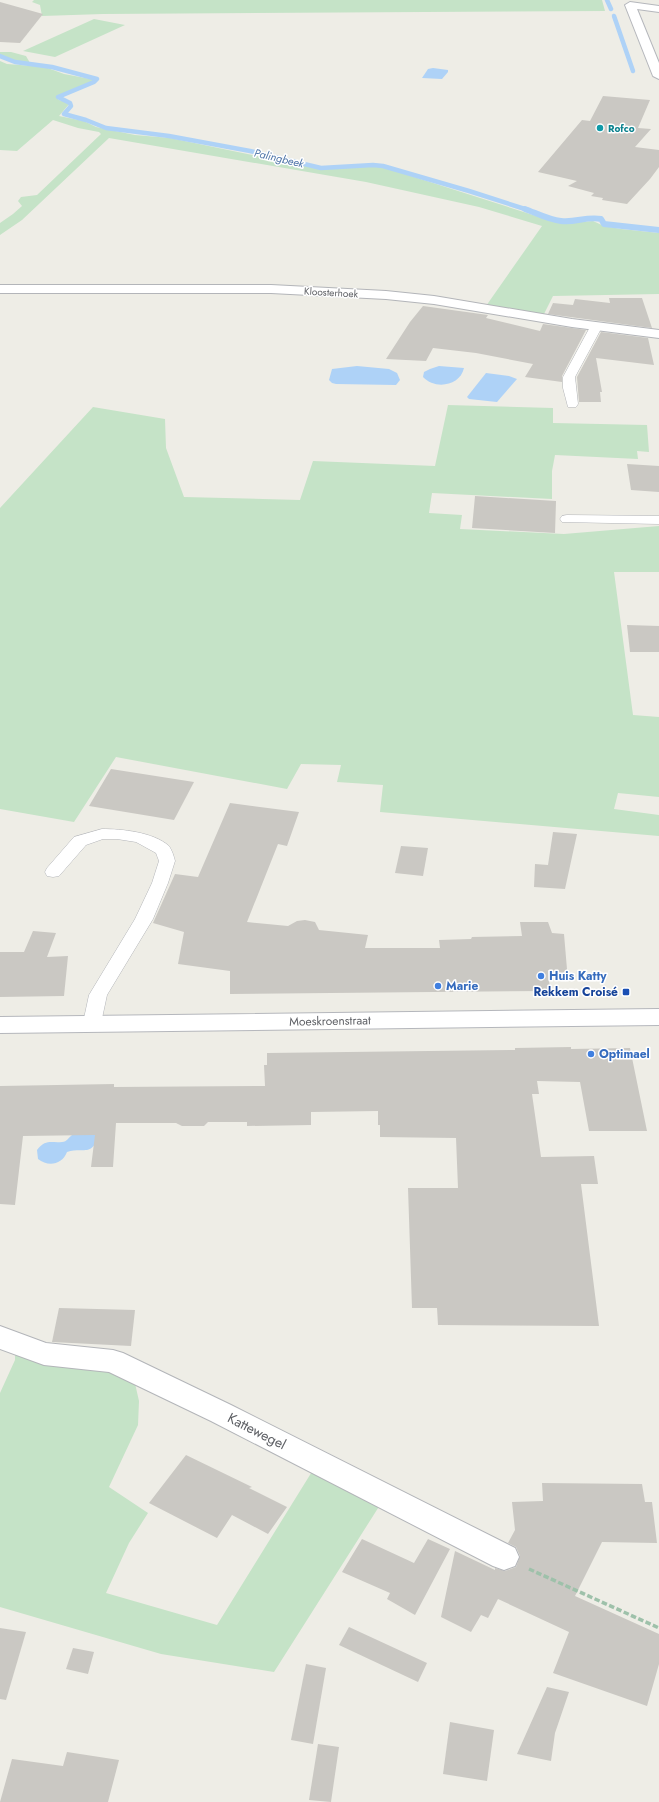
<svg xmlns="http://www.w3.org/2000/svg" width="659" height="1802" font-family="Jost,sans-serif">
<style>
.green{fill:#c5e3c7}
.water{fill:#aed2f7}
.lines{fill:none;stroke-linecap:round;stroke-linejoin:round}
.stream-far1{stroke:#aed2f7;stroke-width:4.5}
.stream{stroke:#aed2f7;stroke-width:6}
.building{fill:#cac8c3}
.service-casing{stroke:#b3b5b9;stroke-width:1}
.minor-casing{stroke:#b3b5b9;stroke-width:2}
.secondary-casing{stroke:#b5b7bc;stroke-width:2}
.path{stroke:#9ec1aa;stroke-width:3.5;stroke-dasharray:5.5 2.5;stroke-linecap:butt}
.service{fill:#fff;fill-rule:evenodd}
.minor{fill:#fff;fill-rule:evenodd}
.secondary{fill:#fff;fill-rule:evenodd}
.culture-dot{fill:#0f9aa8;stroke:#fff;stroke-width:1.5}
.shop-dot{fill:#3f7fe0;stroke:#fff;stroke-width:1.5}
.transit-dot{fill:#1a4fb4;stroke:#fff;stroke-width:1.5}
.labels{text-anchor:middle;stroke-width:3;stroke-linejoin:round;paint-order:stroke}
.far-culture-label{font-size:10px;font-weight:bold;fill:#0d838f;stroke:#fff;text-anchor:start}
.far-street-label{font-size:10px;fill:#5e6065;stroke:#fff}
.far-water-label{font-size:11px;font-style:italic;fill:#4c73a7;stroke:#fff}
.shop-label{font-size:12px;font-weight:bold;fill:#366cbe;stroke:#fff;text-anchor:start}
.transit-label{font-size:12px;font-weight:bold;fill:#164399;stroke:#fff;text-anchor:end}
.street-label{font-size:12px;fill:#5e6065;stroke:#fff}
.near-street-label{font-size:14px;fill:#5e6065;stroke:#fff}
</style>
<rect width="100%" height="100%" fill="#eeede6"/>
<g class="green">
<polygon points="34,0 602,0 605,11 103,14 42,16 40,5 32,2"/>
<polygon points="94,19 125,25 55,57 23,51"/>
<polygon points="0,52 11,52 26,56 30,63 16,64 0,57"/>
<path d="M0 61 7 64 45 67 64 74 96 80 56 97 59 100 70 103 59 116 84 121 96 127 135 135 170 138 321 169C343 170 364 164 386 168L552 221 567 223 593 221 604 226 621 229 659 233V294L553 296 543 316 486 306 542 226 479 207 366 182 109 138 22 220 0 235V223L13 214 22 206 18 201 21 197 37 195 101 134 99 132 78 128 53 120 17 151 0 150Z"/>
<polygon points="448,405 553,408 553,423 647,425 649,452 637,451 638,459 555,455 552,471 552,499 432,493 429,513 462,515 460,529 564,534 659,526 659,572 614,572 633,715 659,717 659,797 618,793 614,809 659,815 659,836 380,812 383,785 337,782 341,765 301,764 287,789 116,757 74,822 0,809 0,508 93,407 165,419 166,448 184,497 300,500 313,461 435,466"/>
<polygon points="15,1355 82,1365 134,1379 139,1401 138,1425 109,1487 148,1513 129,1543 106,1593 217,1625 313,1470 380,1505 274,1672 161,1654 0,1607 0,1393 15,1360"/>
</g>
<g class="water">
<polygon points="433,68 448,70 448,72 442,79 422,78 428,69"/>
<polygon points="357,366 389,369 397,373 400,380 396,385 336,384 332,383 329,380 332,369"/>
<path d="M439 366 464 368C460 386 435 390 423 377L424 372 430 369Z"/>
<polygon points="486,373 509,376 517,379 497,402 469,399 467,397"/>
<path d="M91 1132 98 1137C92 1157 81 1147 67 1152 62 1165 48 1167 38 1159L37 1150C46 1139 50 1143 62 1142 67 1142 69 1137 72 1135 77 1133 86 1133 91 1132Z"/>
</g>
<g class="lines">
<g class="stream-far1">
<polyline points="607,0 611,9"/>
<polyline points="614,16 633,71"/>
<polyline points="0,56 15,62 52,67 97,79 94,82 58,97 70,103 71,106 64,114 86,120 106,128 169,136 250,151 321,168 373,165 383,166 469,191 528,210"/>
</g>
<path class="stream" d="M525 209C536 213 549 220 561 221 575 223 587 216 601 219L604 224 659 230"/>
</g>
<g class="building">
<polygon points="0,2 43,14 20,43 0,42"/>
<polygon points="603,96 650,100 638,128 651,129 635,147 659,150 659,167 650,179 627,204 602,200 603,198 591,196 594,193 568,186 577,181 538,172 582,120 590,121"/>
<polygon points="609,298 642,298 652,328 548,314 553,303 573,305 575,299 610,303"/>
<polygon points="423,306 488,315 486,318 540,331 543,324 586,330 562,376 562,382 525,377 533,364 476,353 433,348 426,361 386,359 410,322"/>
<polygon points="601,332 648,338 654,365 596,358 602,392 600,392 601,402 579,402 577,377"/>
<polygon points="627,464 659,466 659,492 631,490"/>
<polygon points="475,496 556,501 555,533 472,528"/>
<polygon points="627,625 659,626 659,652 630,652"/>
<polygon points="111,769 194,782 174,820 89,806"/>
<polygon points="230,803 299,812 287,846 278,844 247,922 288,926 297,921 305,920 315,922 319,930 368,935 365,948 440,948 439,940 471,939 472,937 522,936 520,922 548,922 552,933 564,934 568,981 548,970 550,990 546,991 230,994 230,971 178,964 184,932 153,923 175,874 198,877"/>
<polygon points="553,832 577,834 565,889 534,887 535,864 548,865"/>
<polygon points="401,846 428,848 423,876 395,873"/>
<polygon points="33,931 56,933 47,957 68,956 64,996 0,997 0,952 24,952"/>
<polygon points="571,1047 571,1049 630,1048 647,1131 589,1131 580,1082 537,1081 539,1094 532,1094 541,1157 594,1156 598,1184 581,1184 599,1326 438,1325 437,1308 412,1308 408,1188 458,1188 456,1138 380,1137 380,1125 378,1125 378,1111 311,1112 311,1125 247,1126 247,1122 208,1122 204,1126 182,1126 176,1123 116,1123 113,1167 91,1167 95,1135 23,1136 15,1205 0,1204 0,1086 114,1084 114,1087 265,1086 264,1065 267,1065 267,1053 515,1050 515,1048"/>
<polygon points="59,1308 135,1310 131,1346 52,1342"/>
<polygon points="186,1455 252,1487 249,1488 287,1507 268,1534 232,1515 217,1538 149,1503"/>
<polygon points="542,1483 642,1484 645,1502 652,1502 657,1543 602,1542 575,1596 659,1634 659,1664 647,1706 553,1673 569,1632 498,1599 488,1618 481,1615 471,1632 441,1617 455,1551 495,1570 495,1568 505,1571 516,1567 520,1556 516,1547 508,1543 515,1530 512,1502 543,1501"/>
<polygon points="362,1539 414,1563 428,1539 450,1549 415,1615 387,1599 390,1593 342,1572"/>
<polygon points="349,1627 427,1663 418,1682 339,1645"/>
<polygon points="0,1628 26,1632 6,1700 0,1699"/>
<polygon points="73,1648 94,1652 88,1674 66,1669"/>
<polygon points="306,1664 326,1668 313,1744 291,1740"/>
<polygon points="547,1687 569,1692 555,1733 551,1761 517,1754"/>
<polygon points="450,1722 494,1730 487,1781 443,1774"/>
<polygon points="318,1744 339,1747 331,1802 309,1800"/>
<polygon points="67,1752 119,1760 108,1802 0,1802 12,1759 63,1766"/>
</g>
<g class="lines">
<g class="service-casing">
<g id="service">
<polygon points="596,324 602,327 575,377 578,404 576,407 568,407 563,388 563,377 590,327"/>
<polygon points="567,515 659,516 659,524 562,522 560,519 562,516"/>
<path d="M102 829C122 829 153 832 169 846 172 850 174 857 175 861L168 883 153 919 107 995 101 1023 98 1027 92 1029 86 1027 83 1023 89 995 135 919 152 883 159 861 156 853 136 842 117 839H103L86 845 59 876 53 877 47 876 45 872 47 868 74 837Z"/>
</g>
</g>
<g class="minor-casing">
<g id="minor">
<polygon points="0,285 271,285 386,291 434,296 572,319 659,330 659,338 572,327 434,304 386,299 271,293 0,293"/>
<polygon points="0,1326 46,1343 113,1350 123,1353 231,1405 515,1548 519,1557 515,1566 504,1570 493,1566 211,1421 109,1372 44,1365 0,1349"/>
</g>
</g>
<g class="secondary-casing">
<g id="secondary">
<polygon points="630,2 659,6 659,12 637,9 659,63 659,79 653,76 625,5"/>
<polygon points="659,1009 659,1025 0,1033 0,1017"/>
</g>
</g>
<polyline class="path" points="529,1569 659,1628"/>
<use href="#service" class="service"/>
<use href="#minor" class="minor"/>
<use href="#secondary" class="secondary"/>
</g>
<circle class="culture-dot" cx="600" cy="128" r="4"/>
<g class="shop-dot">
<circle cx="541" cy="976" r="4"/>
<circle cx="438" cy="986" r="4"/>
<circle cx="591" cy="1054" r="4"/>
</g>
<rect class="transit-dot" x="622" y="988" width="8" height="8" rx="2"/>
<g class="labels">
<g class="far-culture-label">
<text x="608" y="132">Rofco</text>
</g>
<g class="far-street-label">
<text transform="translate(331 292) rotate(3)" y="4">Kloosterhoek</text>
</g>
<g class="far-water-label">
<text transform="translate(279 158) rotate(13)" y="4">Palingbeek</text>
</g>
<g class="shop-label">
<text x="549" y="980">Huis Katty</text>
<text x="446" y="990">Marie</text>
<text x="599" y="1058">Optimael</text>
</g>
<g class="transit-label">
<text x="618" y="996">Rekkem Croisé</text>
</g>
<g class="street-label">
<text transform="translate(330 1021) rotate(-1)" y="4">Moeskroenstraat</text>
</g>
<g class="near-street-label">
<text transform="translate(257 1431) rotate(27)" y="5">Kattewegel</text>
</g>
</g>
</svg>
